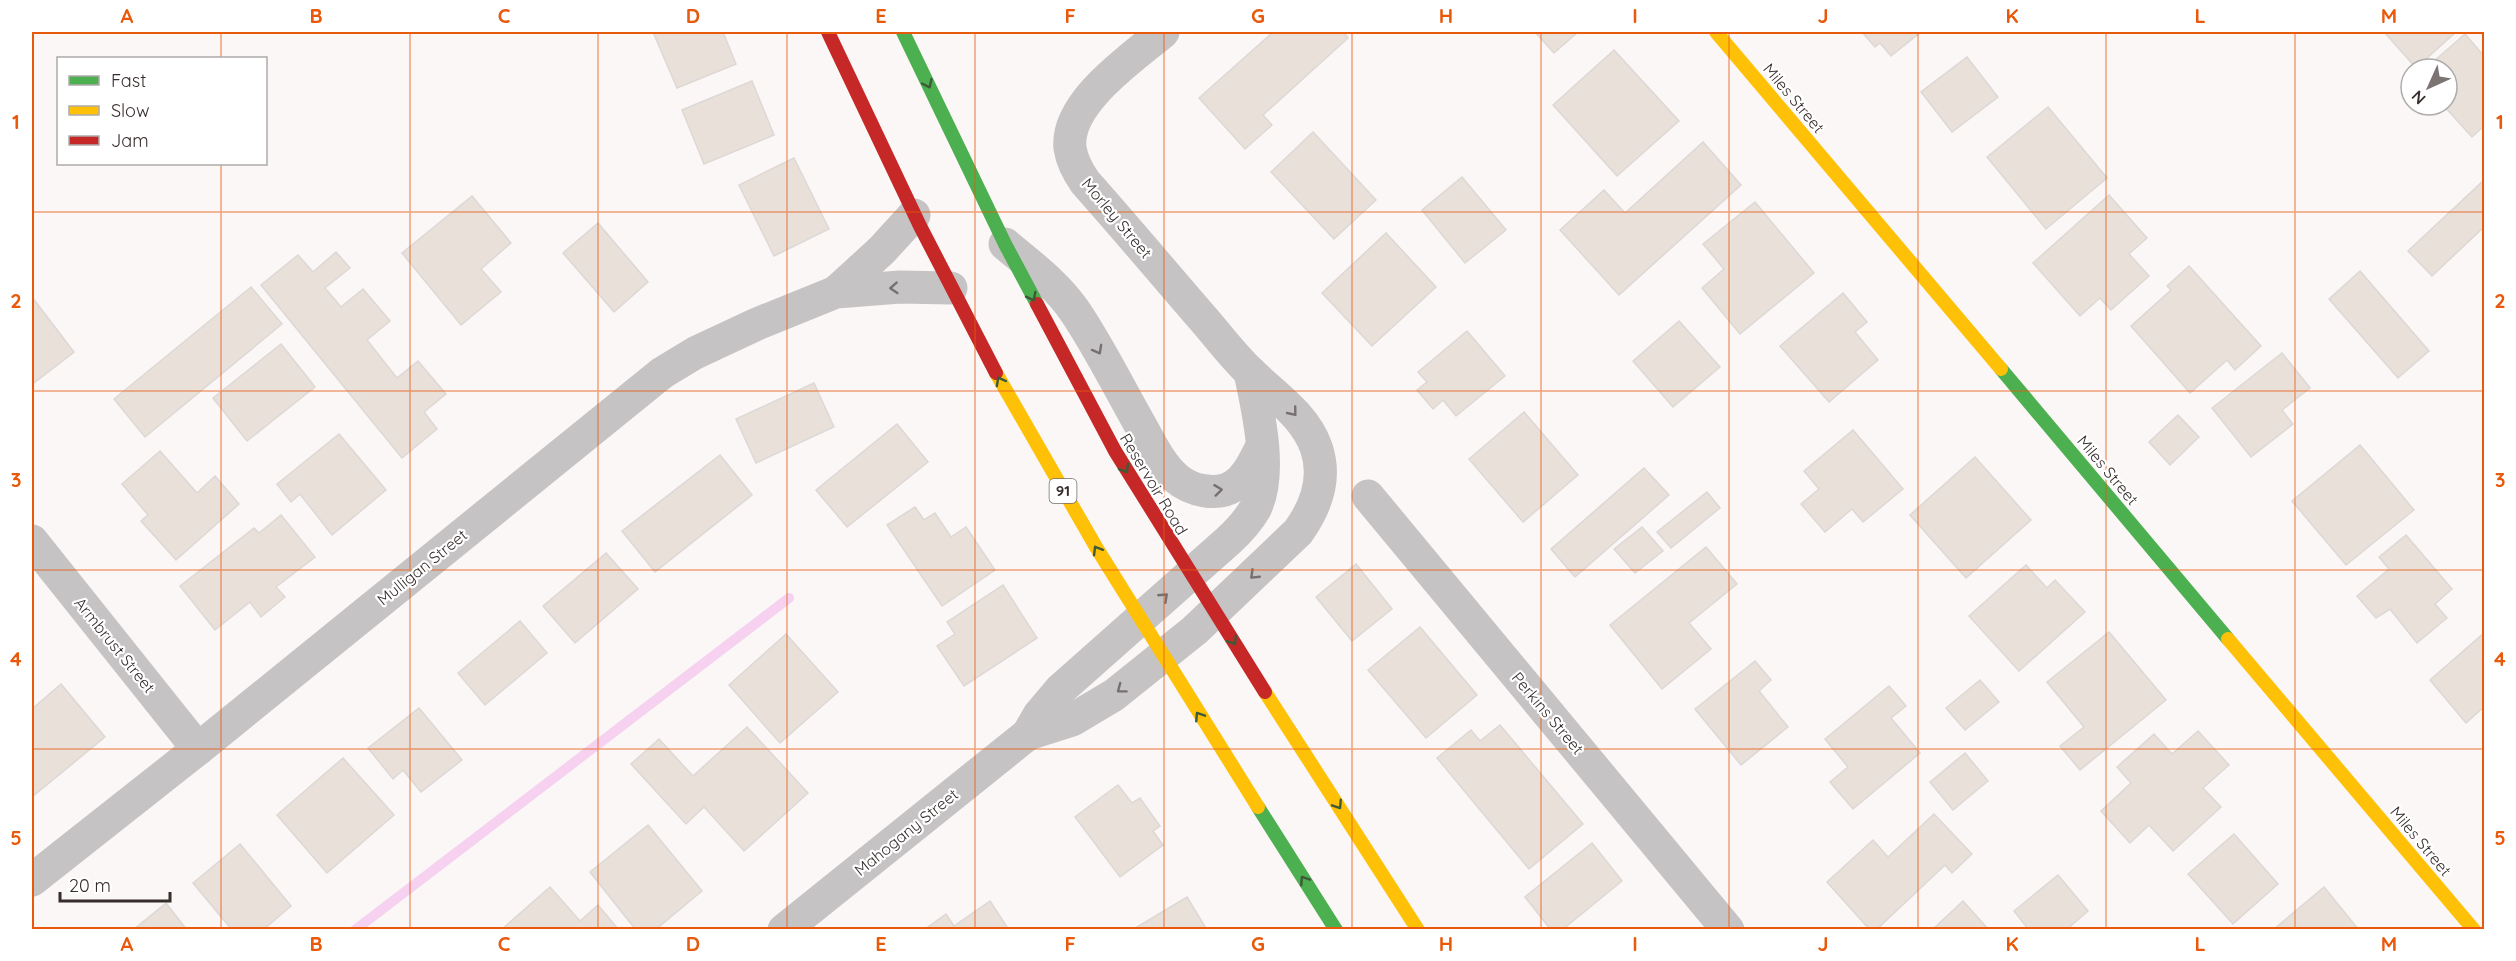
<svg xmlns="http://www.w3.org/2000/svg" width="2516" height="961" font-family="Quicksand,sans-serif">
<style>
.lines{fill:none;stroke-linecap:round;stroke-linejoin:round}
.stream{stroke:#f6d2f0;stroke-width:10}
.building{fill:#e9e0da;stroke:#ddd8d5;stroke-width:1.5}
.street{stroke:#c6c3c4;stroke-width:33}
.fast{stroke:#4caf50;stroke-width:14}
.slow{stroke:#ffc107;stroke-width:14}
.jam{stroke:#c62828;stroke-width:14}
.oneway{stroke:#3e5a39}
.oneway2{stroke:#777070}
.grid{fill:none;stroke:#e8590c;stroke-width:1.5;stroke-opacity:0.55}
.labels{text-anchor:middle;stroke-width:4.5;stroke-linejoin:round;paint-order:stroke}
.shield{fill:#fff;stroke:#736c6b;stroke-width:1.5}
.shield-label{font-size:15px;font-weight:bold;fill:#372d2c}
.street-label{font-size:16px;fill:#372d2c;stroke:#fff}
.neatline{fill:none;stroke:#e8590c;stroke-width:2}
.grid-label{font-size:20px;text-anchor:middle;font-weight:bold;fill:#e8590c}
</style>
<rect width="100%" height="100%" fill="#faf7f6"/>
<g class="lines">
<polyline class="stream" points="355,930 789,598"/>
</g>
<g class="building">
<polygon points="653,32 723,32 736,64 677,88"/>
<polygon points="1273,32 1343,32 1348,38 1263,115 1272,125 1245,149 1199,98"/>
<polygon points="1535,32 1578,32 1554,53"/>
<polygon points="1862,32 1921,32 1891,56 1880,43 1875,47"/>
<polygon points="2384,32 2456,32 2416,68"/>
<polygon points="2465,34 2484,56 2484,126 2472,137 2443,105 2447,105 2447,69 2425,69"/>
<polygon points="1614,50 1679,121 1617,176 1553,105"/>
<polygon points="1967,57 1998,97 1952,132 1921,92"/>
<polygon points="752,81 774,135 704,164 682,110"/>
<polygon points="2048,107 2107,178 2046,229 1987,157"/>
<polygon points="1313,132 1376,200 1334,239 1271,172"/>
<polygon points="1703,142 1741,185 1619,295 1560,230 1604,190 1625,213"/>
<polygon points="794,158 829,229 774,256 739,185"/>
<polygon points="1462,177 1506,230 1465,263 1422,210"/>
<polygon points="2484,180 2484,227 2432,276 2408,251"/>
<polygon points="2109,195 2147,238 2129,254 2149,276 2111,310 2100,298 2080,316 2033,263"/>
<polygon points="472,196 511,243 481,269 501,292 461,325 402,253"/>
<polygon points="1755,202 1814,273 1740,334 1702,288 1724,269 1703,244"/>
<polygon points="598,223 648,282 614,312 563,253"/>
<polygon points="1386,233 1436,287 1372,346 1322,293"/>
<polygon points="336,252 350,268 325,288 341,307 363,289 390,321 367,340 397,378 418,361 446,394 424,412 437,429 402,458 261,285 298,255 313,272"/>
<polygon points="2189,266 2261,346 2235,370 2227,360 2190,393 2131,326 2171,290 2167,286"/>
<polygon points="2360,271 2429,351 2398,378 2329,299"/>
<polygon points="251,287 282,324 145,437 114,399"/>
<polygon points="1843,293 1867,322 1855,332 1878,360 1829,402 1780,346"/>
<polygon points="32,297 74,352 34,383 32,380"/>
<polygon points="1679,321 1720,367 1673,407 1633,361"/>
<polygon points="1467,331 1505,376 1456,416 1443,400 1433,409 1417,390 1427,382 1418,372"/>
<polygon points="281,344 315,387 247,441 213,398"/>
<polygon points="2282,353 2310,388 2282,410 2293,424 2251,457 2212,408"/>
<polygon points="814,383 834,427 756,463 736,419"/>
<polygon points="1524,412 1578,475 1523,522 1469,459"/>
<polygon points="2178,415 2199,437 2170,465 2149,442"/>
<polygon points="897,424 928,462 847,527 816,490"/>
<polygon points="1853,430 1903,489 1863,522 1852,509 1825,532 1801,504 1819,489 1804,471"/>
<polygon points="339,434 386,490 332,535 300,494 291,502 277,484"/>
<polygon points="2360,445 2414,510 2346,565 2292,501"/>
<polygon points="160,451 197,493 215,476 239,504 176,560 141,521 148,515 122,484"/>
<polygon points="720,455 752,495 655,572 622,531"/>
<polygon points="1975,457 2031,520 1966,578 1910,515"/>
<polygon points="1644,468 1669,495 1575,577 1551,549"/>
<polygon points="1707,492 1720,508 1671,548 1657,532"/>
<polygon points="915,507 924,520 935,513 951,537 966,527 995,570 942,606 887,525"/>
<polygon points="281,515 315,557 276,587 285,597 261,617 250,602 215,630 180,586 254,528 259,533"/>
<polygon points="1642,527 1663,551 1635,573 1614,549"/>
<polygon points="2406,535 2452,589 2435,604 2447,618 2417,643 2390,609 2376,618 2357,596 2389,569 2379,557"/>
<polygon points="1706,547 1737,584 1689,623 1711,649 1662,689 1610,625"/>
<polygon points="606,553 638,589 575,643 543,606"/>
<polygon points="1356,564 1392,609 1352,641 1316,597"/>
<polygon points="2026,565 2047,588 2055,580 2085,612 2019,671 1969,616"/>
<polygon points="1003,585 1037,638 964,686 937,646 955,634 947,622"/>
<polygon points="520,621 547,653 485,705 458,673"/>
<polygon points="1420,627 1477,695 1426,738 1368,670"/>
<polygon points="2109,632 2166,700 2080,770 2060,746 2084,727 2047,682"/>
<polygon points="2484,633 2484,707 2466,723 2430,680"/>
<polygon points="786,634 838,692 780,743 729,685"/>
<polygon points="1755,661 1771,680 1759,691 1788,727 1741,765 1695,709"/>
<polygon points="1980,680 1999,702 1965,730 1946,708"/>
<polygon points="61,684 105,737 32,797 32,709"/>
<polygon points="1889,686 1906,706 1891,718 1920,753 1853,809 1830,782 1848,767 1825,739"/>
<polygon points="419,708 462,760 421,792 403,770 393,779 368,748"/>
<polygon points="1500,725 1583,824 1529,869 1437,758 1471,730 1480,741"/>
<polygon points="747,727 808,793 744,851 704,807 686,824 631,764 659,739 693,776"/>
<polygon points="2198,731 2229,765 2203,788 2221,807 2173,851 2149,825 2130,843 2101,811 2131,783 2117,767 2154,734 2172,754"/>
<polygon points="1965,753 1988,781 1953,810 1930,782"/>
<polygon points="343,758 394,815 327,873 277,815"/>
<polygon points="1118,785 1132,803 1140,798 1160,826 1153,831 1163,845 1120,877 1075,817"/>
<polygon points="1934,814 1972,854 1952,873 1945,865 1876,930 1870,930 1827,882 1873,840 1888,857"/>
<polygon points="648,825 702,891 655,930 636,930 590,872"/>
<polygon points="2234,834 2278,884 2233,924 2188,874"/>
<polygon points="1592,843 1622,881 1562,930 1551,930 1525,897"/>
<polygon points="240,844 291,906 263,930 232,930 193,883"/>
<polygon points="2058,875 2088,911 2066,930 2029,930 2014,911"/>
<polygon points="550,887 580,921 598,905 619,930 501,930"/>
<polygon points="2324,887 2359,930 2273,930"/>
<polygon points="1187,897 1207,930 1132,930"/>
<polygon points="990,901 1009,930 924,930 946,914 954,926"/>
<polygon points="1963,901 1989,930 1932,930"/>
<polygon points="166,903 187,930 133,930"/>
</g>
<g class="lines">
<g class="street">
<path d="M1005 244C1030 265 1056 284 1074 310 1098 345 1117 384 1138 421 1149 440 1159 463 1176 478 1191 491 1218 497 1235 485 1248 476 1254 461 1261 448"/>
<polyline points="836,292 882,250 914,215"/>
<polyline points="1368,496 1728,930"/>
<polyline points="32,541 198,749"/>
<path d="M1028 734 1072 720 1114 695 1195 630 1298 532C1316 507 1327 478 1316 447 1304 414 1274 396 1250 372 1232 355 1216 333 1199 314 1161 270 1124 226 1085 182 1078 172 1072 161 1070 148 1065 103 1132 58 1163 32"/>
<polyline points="32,880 198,749 662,373 695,353 757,324 836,292 900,287 951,288"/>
<path d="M784 930 1028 734 1039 715 1061 689 1228 541C1238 532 1248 521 1255 509 1273 473 1258 411 1250 372"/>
</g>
<g class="fast">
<polyline points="903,32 1005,244 1037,304"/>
<polyline points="2001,369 2228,639"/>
<polyline points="1258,807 1336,930"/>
</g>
<g class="slow">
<polyline points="1716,32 2001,369"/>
<polyline points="996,373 1096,547 1258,807"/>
<polyline points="2228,639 2474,930"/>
<polyline points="1265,692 1418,930"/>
</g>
<g class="jam">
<polyline points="828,32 920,226 996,373"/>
<polyline points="1037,304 1115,451 1265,692"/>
</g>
</g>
<defs><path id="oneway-chevron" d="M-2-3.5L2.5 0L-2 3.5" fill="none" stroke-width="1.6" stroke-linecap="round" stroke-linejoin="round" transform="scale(1.5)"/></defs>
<g class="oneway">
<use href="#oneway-chevron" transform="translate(928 84) rotate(65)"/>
<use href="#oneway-chevron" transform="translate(1032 297) rotate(63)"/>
<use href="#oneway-chevron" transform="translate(1000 381) rotate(-119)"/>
<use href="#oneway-chevron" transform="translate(1125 469) rotate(59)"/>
<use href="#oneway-chevron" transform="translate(1097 550) rotate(-121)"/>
<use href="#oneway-chevron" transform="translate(1233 641) rotate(58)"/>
<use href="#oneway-chevron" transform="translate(1199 716) rotate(-123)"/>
<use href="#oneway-chevron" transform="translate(1338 805) rotate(57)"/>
<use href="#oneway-chevron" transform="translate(1304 880) rotate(-123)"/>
</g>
<g class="oneway2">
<use href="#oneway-chevron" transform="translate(894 288) rotate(176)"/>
<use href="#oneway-chevron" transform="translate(1098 350) rotate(61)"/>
<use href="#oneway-chevron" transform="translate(1293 412) rotate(51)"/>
<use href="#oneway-chevron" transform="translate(1218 490) rotate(-7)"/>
<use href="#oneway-chevron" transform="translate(1254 575) rotate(136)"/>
<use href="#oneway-chevron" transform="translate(1164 597) rotate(-43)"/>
<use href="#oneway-chevron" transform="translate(1121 689) rotate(143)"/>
</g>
<path class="grid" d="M221 32V58M410 32V930M598 32V930M787 32V930M975 32V930M1164 32V930M1352 32V930M1541 32V930M1729 32V930M1918 32V930M2106 32V930M2295 32V930M221 164V930M32 212H2484M32 391H2484M32 570H2484M32 749H2484"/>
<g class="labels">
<rect class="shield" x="1049.5" y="479" width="27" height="24" rx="4.5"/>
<g class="shield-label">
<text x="1063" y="496">91</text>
</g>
<g class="street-label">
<text transform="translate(1794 98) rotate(50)" y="6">Miles Street</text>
<text transform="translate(1117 218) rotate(50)" y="6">Morley Street</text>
<text transform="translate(2108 470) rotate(50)" y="6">Miles Street</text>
<text transform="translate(1154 484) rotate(59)" y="6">Reservoir Road</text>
<text transform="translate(422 567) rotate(-39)" y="6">Mulligan Street</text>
<text transform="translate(115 645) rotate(51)" y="6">Armbrust Street</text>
<text transform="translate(1548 713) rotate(50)" y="6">Perkins Street</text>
<text transform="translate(906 832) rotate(-39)" y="6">Mahogany Street</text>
<text transform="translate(2421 841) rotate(50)" y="6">Miles Street</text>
</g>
</g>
<rect width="2516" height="961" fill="none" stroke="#ffffff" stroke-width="66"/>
<rect x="57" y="57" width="210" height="108" fill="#ffffff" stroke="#afabab" stroke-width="1.5"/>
<rect x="69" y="76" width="30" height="9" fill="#4caf50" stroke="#afabab" stroke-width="1.5"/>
<text x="111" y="87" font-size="18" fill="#372d2c">Fast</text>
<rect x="69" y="106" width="30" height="9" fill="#ffc107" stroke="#afabab" stroke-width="1.5"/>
<text x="111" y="117" font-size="18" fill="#372d2c">Slow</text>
<rect x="69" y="136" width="30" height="9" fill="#c62828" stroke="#afabab" stroke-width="1.5"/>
<text x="111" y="147" font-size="18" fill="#372d2c">Jam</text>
<g transform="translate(2429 87) rotate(225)"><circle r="28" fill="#ffffff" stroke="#afabab" stroke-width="1.5"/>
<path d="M0-4.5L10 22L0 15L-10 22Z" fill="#7b7473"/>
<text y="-9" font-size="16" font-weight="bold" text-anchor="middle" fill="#372d2c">N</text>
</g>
<path d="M60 892v9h110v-9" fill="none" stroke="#372d2c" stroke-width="3"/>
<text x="69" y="892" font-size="18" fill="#372d2c" stroke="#ffffff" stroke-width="4.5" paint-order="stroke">20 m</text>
<rect x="33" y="33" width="2450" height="895" class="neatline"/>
<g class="grid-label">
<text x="127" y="23">A</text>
<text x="316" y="23">B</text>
<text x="504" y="23">C</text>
<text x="693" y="23">D</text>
<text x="881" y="23">E</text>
<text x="1070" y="23">F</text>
<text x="1258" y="23">G</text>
<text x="1446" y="23">H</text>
<text x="1635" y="23">I</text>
<text x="1823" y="23">J</text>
<text x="2012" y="23">K</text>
<text x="2200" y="23">L</text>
<text x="2389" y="23">M</text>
<text x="16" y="129">1</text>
<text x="2500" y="129">1</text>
<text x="16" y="308">2</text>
<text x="2500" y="308">2</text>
<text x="16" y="487">3</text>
<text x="2500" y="487">3</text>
<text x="16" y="666">4</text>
<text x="2500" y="666">4</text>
<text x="16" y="845">5</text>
<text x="2500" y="845">5</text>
<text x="127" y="951">A</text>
<text x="316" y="951">B</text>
<text x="504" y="951">C</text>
<text x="693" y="951">D</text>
<text x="881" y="951">E</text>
<text x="1070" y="951">F</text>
<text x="1258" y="951">G</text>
<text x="1446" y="951">H</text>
<text x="1635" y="951">I</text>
<text x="1823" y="951">J</text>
<text x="2012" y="951">K</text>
<text x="2200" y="951">L</text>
<text x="2389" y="951">M</text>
</g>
</svg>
